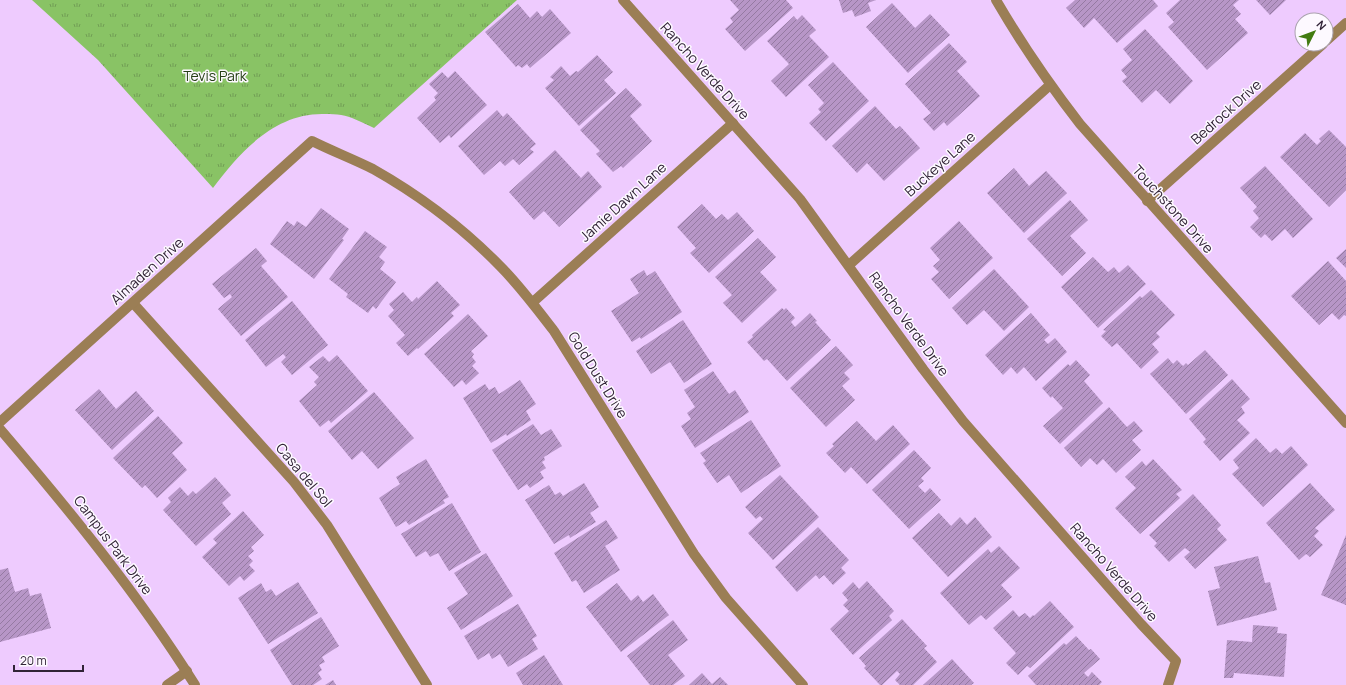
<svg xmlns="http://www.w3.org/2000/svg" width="1346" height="685" font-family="Manrope,sans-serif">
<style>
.grass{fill:url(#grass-tufts)}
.building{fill:url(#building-hatch)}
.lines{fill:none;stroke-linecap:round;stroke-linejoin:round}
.minor{stroke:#9b7e55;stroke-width:10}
.labels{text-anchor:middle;stroke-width:3;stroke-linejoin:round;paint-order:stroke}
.street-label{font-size:14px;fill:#312337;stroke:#fdf9ff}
.park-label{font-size:14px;fill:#274017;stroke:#fdf9ff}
</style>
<defs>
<pattern id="grass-tufts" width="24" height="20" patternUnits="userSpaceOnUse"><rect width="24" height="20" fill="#89c365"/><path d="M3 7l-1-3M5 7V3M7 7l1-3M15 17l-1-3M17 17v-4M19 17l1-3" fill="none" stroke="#719e54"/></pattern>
<pattern id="building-hatch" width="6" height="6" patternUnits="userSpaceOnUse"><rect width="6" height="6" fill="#b796c7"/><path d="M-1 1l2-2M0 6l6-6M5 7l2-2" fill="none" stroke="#957aa2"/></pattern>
</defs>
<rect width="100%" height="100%" fill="#eecbfe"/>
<path class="grass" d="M32 0H517L374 128C367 125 360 121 352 118 343 114 332 114 322 114 274 114 240 152 213 188L98 60Z"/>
<g class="building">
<polygon points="730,0 786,0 793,8 745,51 725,29 733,22 730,18 739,10"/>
<polygon points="839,0 876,0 868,3 871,11 855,17 852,10 843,13"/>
<polygon points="1075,0 1153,0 1158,6 1117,43 1094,18 1084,28 1066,8"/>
<polygon points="1180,0 1239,0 1233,5 1241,14 1235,19 1248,33 1207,70 1168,27 1174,22 1166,13"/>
<polygon points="1256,0 1286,0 1270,15"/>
<polygon points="892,3 915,28 930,14 950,35 908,73 866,27"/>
<polygon points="518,4 530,18 537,11 542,17 550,9 571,33 530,68 527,64 522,68 518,65 516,67 485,32"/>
<polygon points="802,15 816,30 809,36 829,57 786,97 771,81 789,64 767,41 794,16 797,20"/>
<polygon points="1145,29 1193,81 1170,104 1156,90 1142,103 1122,81 1127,77 1121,70 1132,60 1123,49"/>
<polygon points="949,43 967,62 957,71 980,96 947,126 944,122 934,131 923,119 931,113 905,84"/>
<polygon points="597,55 613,72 604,80 616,93 579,126 545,88 554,80 550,77 561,66 570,76 576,71 578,72"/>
<polygon points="833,62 869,101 826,141 809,123 821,112 818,109 824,103 808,85"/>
<polygon points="455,71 487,105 451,138 449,135 440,143 417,118 436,100 434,97 438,93 429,84 442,72 448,78"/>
<polygon points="626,88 642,105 630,116 652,141 623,168 621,166 613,172 596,154 600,151 580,130"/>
<polygon points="875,106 896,129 900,126 920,148 884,181 867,163 857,173 832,146"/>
<polygon points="497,110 503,117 507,113 536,144 530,149 534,152 519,165 513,159 505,166 500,161 484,175 458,146"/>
<polygon points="1329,130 1346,147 1346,190 1329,207 1280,157 1305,133 1317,145 1321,141 1319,139"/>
<polygon points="555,150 581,178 588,171 602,187 559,227 544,211 534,220 509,192"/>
<polygon points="1265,166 1313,219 1293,238 1285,229 1272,241 1265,234 1261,238 1250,227 1259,218 1253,211 1257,207 1240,188"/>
<polygon points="1014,168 1029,186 1046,171 1067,193 1024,233 987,193"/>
<polygon points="1070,200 1088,220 1070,236 1086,253 1062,276 1027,239"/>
<polygon points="702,204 716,219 722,214 728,220 737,212 754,231 709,273 690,253 696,248 677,227"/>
<polygon points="321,208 349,229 342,239 344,240 314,279 270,244 287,221 294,226 297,221 306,227"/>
<polygon points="959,221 993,258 949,299 931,279 939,272 933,266 940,260 930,248"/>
<polygon points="365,231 387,247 379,257 385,262 380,269 396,282 376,309 373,306 368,313 346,297 348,294 329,279"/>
<polygon points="758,238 776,257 760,272 777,290 742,323 723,303 732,295 715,277"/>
<polygon points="256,248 267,261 261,266 288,297 241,336 218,309 232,297 230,294 224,298 212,284"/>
<polygon points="1346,249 1346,268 1336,258"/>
<polygon points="1093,257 1108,272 1114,267 1119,273 1128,265 1146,284 1098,328 1061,287"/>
<polygon points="1328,261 1346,281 1346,316 1344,315 1339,320 1332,313 1319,325 1291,296"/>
<polygon points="994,269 1029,307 1004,331 984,310 967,325 952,308"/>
<polygon points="644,270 647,276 655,271 682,312 641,339 640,337 632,342 611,311 639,293 630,279"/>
<polygon points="437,281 460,305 451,313 454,316 418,349 417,348 408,356 396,343 405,335 388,316 394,310 389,304 403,292 412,302 417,297 418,299"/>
<polygon points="1151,290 1175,315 1156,333 1160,337 1152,344 1159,352 1141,369 1117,343 1112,347 1101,336 1106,331 1103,330 1140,296 1142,298"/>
<polygon points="292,301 328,345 292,375 281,362 286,357 283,354 266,367 245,340"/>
<polygon points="782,308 784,310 786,308 795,318 791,322 795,327 810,313 817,321 815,322 831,340 787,381 767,359 764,361 747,342 753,337 752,335"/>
<polygon points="1031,313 1050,335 1044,340 1048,344 1055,338 1067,352 1036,381 1024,367 1017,374 1011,367 1003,375 985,355"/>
<polygon points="468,314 488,336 471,351 474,354 472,357 476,362 472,366 479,373 466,385 462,380 454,387 424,354"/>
<polygon points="683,320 712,364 684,383 670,362 651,374 636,351"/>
<polygon points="836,346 853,365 844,373 850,379 842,386 855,400 826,427 790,388"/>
<polygon points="1205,350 1228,375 1186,414 1150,374 1168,358 1173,364 1177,360 1183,366 1186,363 1188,365"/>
<polygon points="337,355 368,391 331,423 329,420 320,427 299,401 317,385 314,382 319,377 309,367 323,356 329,362"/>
<polygon points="1076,360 1090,375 1084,381 1103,403 1060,444 1043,426 1063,408 1052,396 1051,398 1042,388 1068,364 1070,366"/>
<polygon points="713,371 729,394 735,390 749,412 695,448 681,426 691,419 687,413 695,407 684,390"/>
<polygon points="1232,379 1250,399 1241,407 1245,413 1237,420 1250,433 1220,461 1203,442 1206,439 1189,419"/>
<polygon points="520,380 536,404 526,411 531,420 507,436 506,434 491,443 463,398 485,384 489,390 495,387 499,394"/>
<polygon points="99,389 116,409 136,391 154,411 112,450 75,410"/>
<polygon points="374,392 414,438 378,469 362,451 352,460 328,431"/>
<polygon points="1109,407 1127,427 1134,421 1143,431 1132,440 1141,450 1116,473 1103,459 1097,465 1090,458 1081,467 1064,448"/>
<polygon points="158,416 183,443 172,453 187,470 157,498 145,485 142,488 113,458"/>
<polygon points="751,420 781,466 741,493 729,475 717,483 703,463 706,461 700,453"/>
<polygon points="857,421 876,441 893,425 910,444 867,484 851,467 845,473 826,453 834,446 832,444"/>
<polygon points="533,424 541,435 551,429 562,446 544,457 545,460 542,462 546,468 540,472 544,478 530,488 527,484 518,490 492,450"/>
<polygon points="1256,438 1270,453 1276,448 1282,454 1291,446 1308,465 1263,507 1232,474 1239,468 1233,460"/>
<polygon points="914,450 931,468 921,478 924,481 918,486 925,493 930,488 941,500 909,529 872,490"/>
<polygon points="426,459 449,497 443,500 445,503 409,525 406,521 396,527 379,498 400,484 396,477"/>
<polygon points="1153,459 1182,490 1176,494 1180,498 1140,534 1115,508 1136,488 1125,477 1142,461 1146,466"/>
<polygon points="780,475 819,517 773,560 748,533 763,519 760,516 756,519 745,507"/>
<polygon points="215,477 231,495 222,503 231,514 196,546 163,510 171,502 168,498 180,487 188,496 193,491 196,494"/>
<polygon points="584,483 599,507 590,513 596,522 570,538 569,535 554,544 525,500 549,485 555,495 560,492 563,496"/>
<polygon points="1310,483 1335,510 1315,528 1319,531 1314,536 1323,545 1310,557 1306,554 1299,560 1266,523"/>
<polygon points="1193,494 1221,525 1217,529 1227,540 1195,569 1184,557 1190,552 1185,548 1169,562 1154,546 1157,543 1149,535"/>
<polygon points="452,503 481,552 449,571 438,553 430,557 426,551 416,557 401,534"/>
<polygon points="243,511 264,535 251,547 254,551 248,556 253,561 249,565 255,571 244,581 240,576 229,586 202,557 217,543 213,539"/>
<polygon points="939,513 951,526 960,517 967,525 975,517 992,537 948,577 912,538"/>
<polygon points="606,520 618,538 605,546 620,570 584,593 576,580 572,582 554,553"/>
<polygon points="818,527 849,560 841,568 846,573 833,585 824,575 819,579 816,575 797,592 775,567"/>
<polygon points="1346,535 1346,605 1321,595"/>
<polygon points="999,546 1020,568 1001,585 1012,597 986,620 981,615 969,625 940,593 988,549 991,553"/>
<polygon points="486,553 513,596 461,630 447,608 468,594 454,573"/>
<polygon points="1258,556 1265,583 1270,582 1277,610 1217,626 1208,591 1220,588 1214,567"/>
<polygon points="8,568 15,592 28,588 30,596 41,593 51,628 0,642 0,570"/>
<polygon points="867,581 894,611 889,616 892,620 853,655 830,629 849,611 843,605 848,600 842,593 853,582 859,589"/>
<polygon points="298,582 318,613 268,644 238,598 261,583 266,592 271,589 276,596"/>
<polygon points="617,583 631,601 638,595 643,602 653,594 669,615 621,652 586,607"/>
<polygon points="1050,601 1074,627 1030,668 1027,666 1018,675 1006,663 1016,653 993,628 1013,610 1019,617 1025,613 1030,618 1033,615 1034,616"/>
<polygon points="518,604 537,636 532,639 538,649 508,667 500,654 492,659 489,653 478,660 464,636"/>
<polygon points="321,617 339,646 322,657 325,662 319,665 322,670 318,673 322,679 313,685 292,685 270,650"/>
<polygon points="902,619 927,646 924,648 937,662 913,685 900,685 895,680 900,674 897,671 882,685 880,685 864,668 866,666 859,658"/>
<polygon points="673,620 688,640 668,655 685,676 673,685 650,685 627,656"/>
<polygon points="1253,625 1278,627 1277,633 1287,634 1284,677 1234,673 1233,678 1224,678 1227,640 1252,642"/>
<polygon points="1076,636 1089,650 1091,649 1100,659 1084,673 1088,677 1092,672 1102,682 1099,685 1036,685 1028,676 1064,643 1066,645"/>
<polygon points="544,655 563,685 523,685 516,673"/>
<polygon points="952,659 974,683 971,685 923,685"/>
<polygon points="702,673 712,684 720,677 728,685 689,685"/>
<polygon points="333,680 336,685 325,685"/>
</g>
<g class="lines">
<g class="minor">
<polyline points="623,0 800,199 923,369 963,421 1141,624 1176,661 1168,685"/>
<path d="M996 0C1021 43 1049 84 1080 124L1346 423"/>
<polyline points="1326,41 1346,23"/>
<polyline points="1147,201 1323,44"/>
<polyline points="849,265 1050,85"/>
<polyline points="533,302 733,123"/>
<polyline points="133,303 294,482 327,525 427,685"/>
<path d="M0 422 312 141C332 151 353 159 373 169 419 195 463 228 500 266 520 286 537 309 554 331L694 554 726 598 803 685"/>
<path d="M0 429C70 511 138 594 195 685"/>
<polyline points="167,685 187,671"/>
</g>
</g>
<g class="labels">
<g class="street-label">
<text transform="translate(705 71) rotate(48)" y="5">Rancho Verde Drive</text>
<text transform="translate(1226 112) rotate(-42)" y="5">Bedrock Drive</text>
<text transform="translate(940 164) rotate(-42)" y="5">Buckeye Lane</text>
<text transform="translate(623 202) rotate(-42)" y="5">Jamie Dawn Lane</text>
<text transform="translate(1173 209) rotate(48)" y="5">Touchstone Drive</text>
<text transform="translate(147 271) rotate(-42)" y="5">Almaden Drive</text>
<text transform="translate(909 324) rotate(54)" y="5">Rancho Verde Drive</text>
<text transform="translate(598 375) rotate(58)" y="5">Gold Dust Drive</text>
<text transform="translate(304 475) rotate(50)" y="5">Casa del Sol</text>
<text transform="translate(113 545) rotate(53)" y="5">Campus Park Drive</text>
<text transform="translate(1114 572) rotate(49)" y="5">Rancho Verde Drive</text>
</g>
<g class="park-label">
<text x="215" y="81">Tevis Park</text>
</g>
</g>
<g transform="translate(1314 32) rotate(48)"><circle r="19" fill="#fdf9ff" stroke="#aba3af"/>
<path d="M0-3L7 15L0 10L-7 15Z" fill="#427b11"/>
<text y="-6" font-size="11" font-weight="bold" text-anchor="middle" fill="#312337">N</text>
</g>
<path d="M14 665v6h69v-6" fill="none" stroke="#312337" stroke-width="2"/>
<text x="20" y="665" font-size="12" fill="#312337" stroke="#fdf9ff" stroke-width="3" paint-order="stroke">20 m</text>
</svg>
